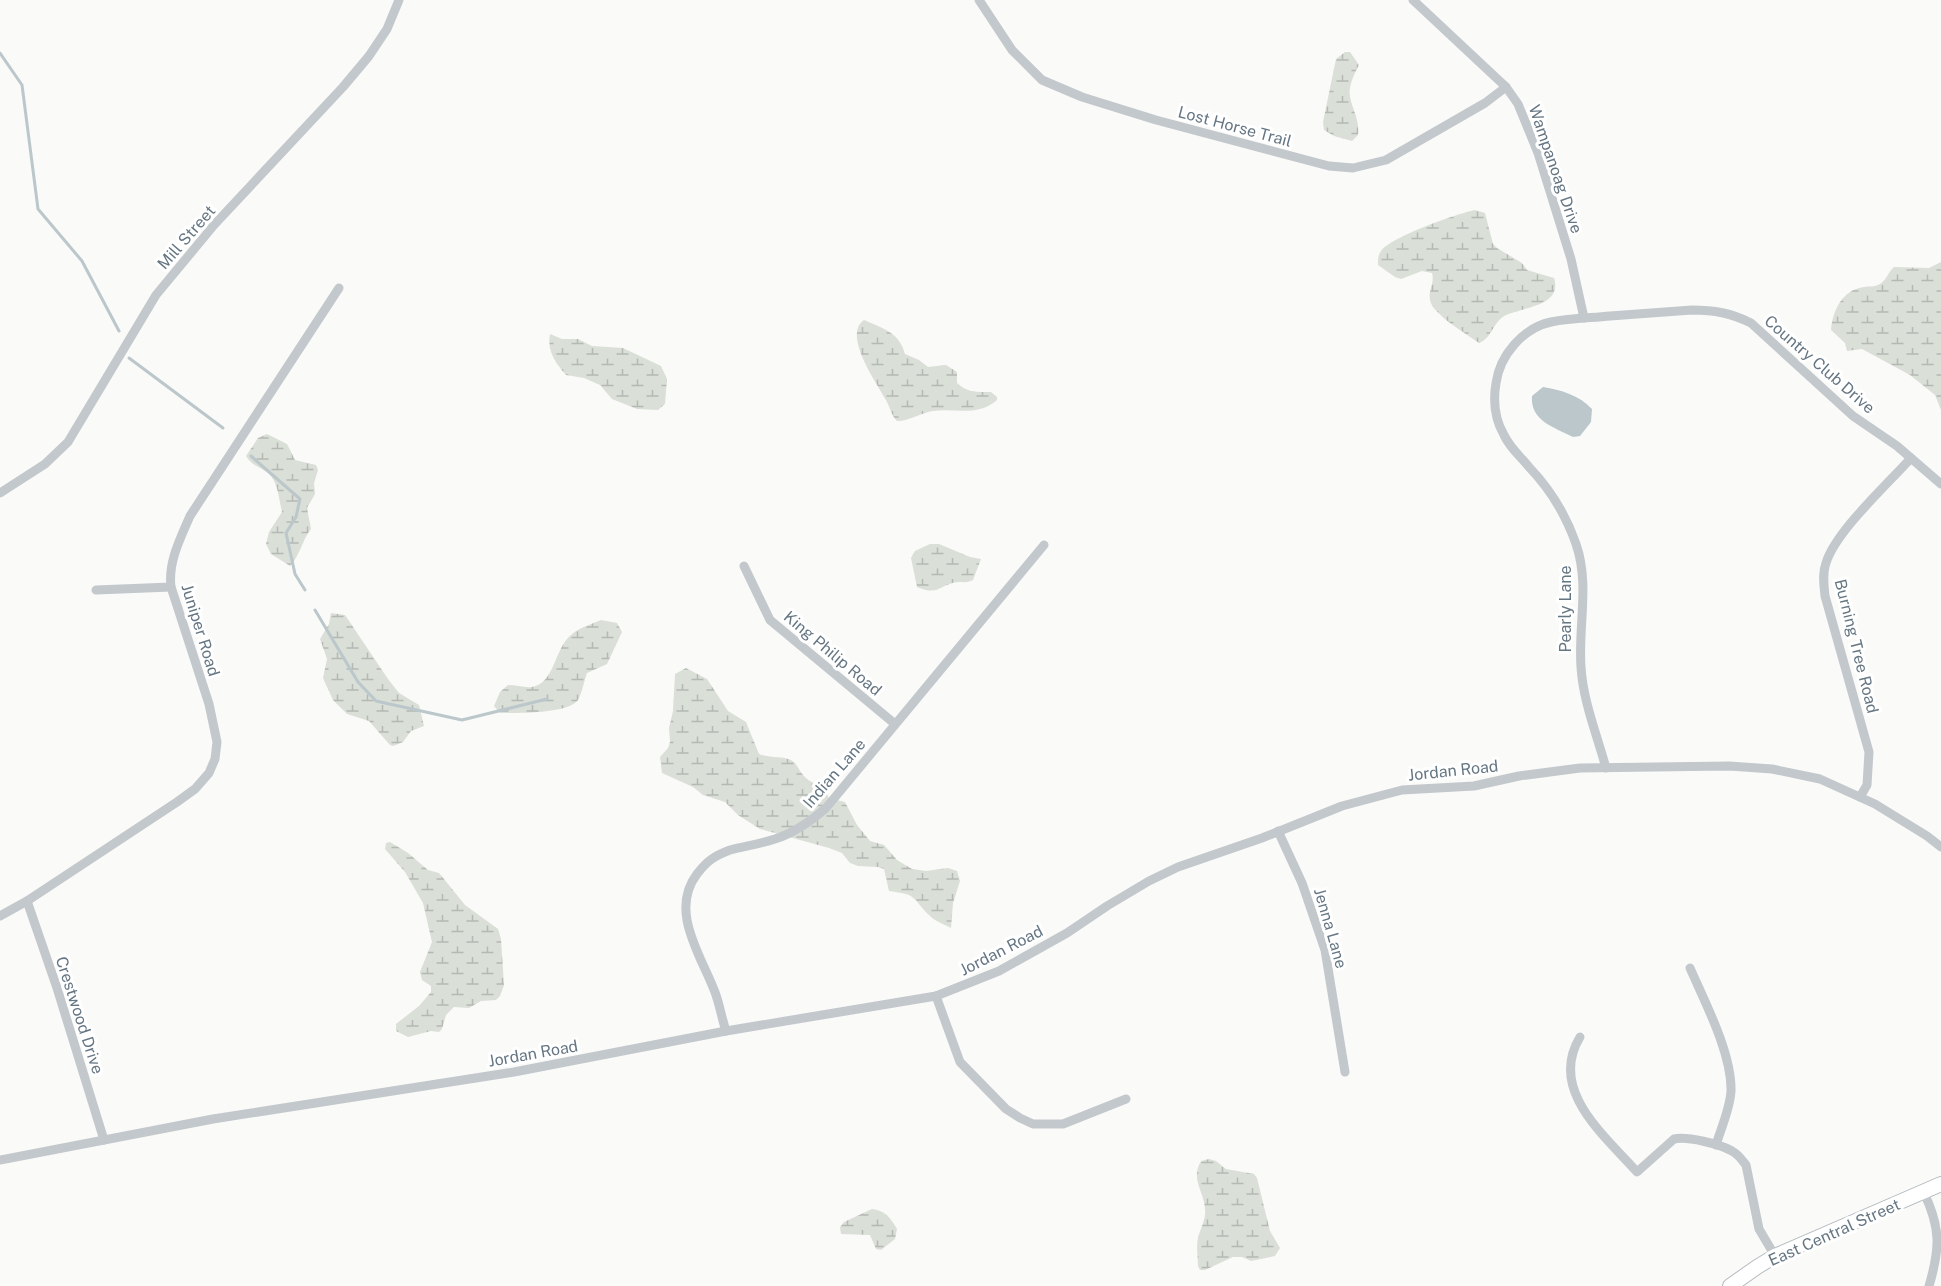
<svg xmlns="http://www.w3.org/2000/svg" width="1941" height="1286" font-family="'Public Sans',sans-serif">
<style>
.wetland{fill:url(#wetland-marsh)}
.water{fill:#bbc7cb}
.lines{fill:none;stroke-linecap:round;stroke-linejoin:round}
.stream{stroke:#bbc7cb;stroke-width:3}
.secondary-casing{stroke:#b3babf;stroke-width:16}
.minor{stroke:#c3c8cc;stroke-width:9}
.secondary{stroke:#fff;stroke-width:14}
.labels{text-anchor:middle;stroke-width:6;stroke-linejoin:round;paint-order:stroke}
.street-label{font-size:16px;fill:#657683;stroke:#fff}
</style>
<defs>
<pattern id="wetland-marsh" width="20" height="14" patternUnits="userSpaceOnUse" patternTransform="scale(1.5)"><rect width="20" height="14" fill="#dadfd7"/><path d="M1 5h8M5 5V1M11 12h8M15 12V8" fill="none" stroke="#b4b9b4"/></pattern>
</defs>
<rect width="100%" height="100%" fill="#fafaf8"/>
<g class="wetland">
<path d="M1345 52H1350L1359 65C1354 74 1348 87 1350 97 1353 111 1360 121 1358 135L1352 141 1334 136 1324 130 1323 122 1336 59Z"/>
<path d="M1475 210 1485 213 1493 244 1497 248 1522 263 1527 270 1554 278C1563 307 1521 307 1504 316 1493 323 1491 339 1479 343 1467 334 1432 314 1430 300 1428 290 1435 283 1432 273L1422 271 1401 279 1395 277 1378 265C1378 260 1378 255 1381 251 1391 237 1456 214 1475 210Z"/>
<path d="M1941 262V410L1935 395 1910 375 1862 349 1847 351 1845 343 1831 330C1833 310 1842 290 1864 287 1869 286 1874 287 1878 285 1886 282 1888 272 1894 267L1929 268Z"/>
<path d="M864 320C884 329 899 332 905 354L919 360 928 367 946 365 957 372V383C968 393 977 392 991 392L997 397V400C978 417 955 408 933 411 920 413 910 421 897 421 891 415 890 407 886 400 877 383 842 335 864 320Z"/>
<path d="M550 334 562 339H578L592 346 623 348 661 366 667 379 665 404 658 410 637 409 612 399 600 385 584 378 566 375C555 362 547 351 550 334Z"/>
<path d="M267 434 287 444 295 460 316 465 318 470 314 483 315 494 307 508 311 529C302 540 300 556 290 566L271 554 266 544 269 532 282 512C279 500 278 482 269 474 260 466 253 467 246 456L258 438Z"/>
<path d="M930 544H939L970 557 981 559 973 580C967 583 965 582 959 582 940 583 940 597 917 587L911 558 915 551Z"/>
<polygon points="331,613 345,615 388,679 399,693 419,705 424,726 411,731 403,742 393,746 390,745 369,721 347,714 333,700 323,678 327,659 320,639 329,624"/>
<path d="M601 620 617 623 622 632 607 664 587 673C584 681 582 693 578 700 568 714 517 713 500 713L494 706 500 692 508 685C516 685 525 688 532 687 555 683 554 649 571 635 578 628 592 624 601 620Z"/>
<path d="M686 668 707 679 728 711 746 722 759 754C769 758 778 756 788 759 797 761 798 770 804 776 813 786 819 781 829 798L845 802 857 825 870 841 884 845 897 860 912 869 926 871 948 868 957 871 960 881 953 903 951 928C944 924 934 921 929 915 910 896 918 895 889 891L884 869 878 867 858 866 850 863 842 853 829 848 760 829 738 815 725 802 703 795 693 787 662 773 660 757 668 748 670 742 669 728 673 711 675 674Z"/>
<polygon points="390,842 408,853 428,870 439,873 465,905 498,929 501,939 504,985 500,996 496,1000 481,1001 469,1008 454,1007 446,1015 442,1029 439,1032 431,1031 408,1037 396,1031 396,1024 419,1006 431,992 431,986 422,980 420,972 432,942 423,903 405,872 385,849 386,843"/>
<path d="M1209 1159 1216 1161 1226 1169 1254 1174 1257 1178 1270 1231 1280 1248 1275 1256 1251 1261 1242 1257H1233L1205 1270H1200L1198 1266C1198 1257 1196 1247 1198 1238 1200 1230 1204 1223 1205 1215 1207 1193 1189 1181 1201 1161Z"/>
<path d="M872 1209C884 1210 891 1218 897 1229L895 1239 881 1250 876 1249 870 1235 841 1234 840 1227 844 1222Z"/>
</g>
<path class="water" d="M1543 387C1561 390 1579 395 1592 409L1591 422 1580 436 1573 437C1554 427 1530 421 1532 396Z"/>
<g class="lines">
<g class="stream">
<polyline points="0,53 22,85 38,209 82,261 119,331"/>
<polyline points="129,358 223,428"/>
<polyline points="251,456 300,499 296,517 286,533 295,574 305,590"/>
<polyline points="315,610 358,682 376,701 462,720 547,699"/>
</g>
<g class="secondary-casing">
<polyline id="secondary" points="1730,1286 1757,1267 1775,1256 1941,1184"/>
</g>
<g class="minor">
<polyline points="979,0 1012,50 1042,80 1082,97 1156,120 1329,166 1353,168 1386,160 1485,103 1506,87"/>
<polyline points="1413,0 1506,87 1518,104 1538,153 1571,259 1584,318"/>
<polyline points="0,493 45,464 68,442 156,295 214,225 343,87 369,56 387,29 399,0"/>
<polyline points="744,566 770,620 895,724"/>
<polyline points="96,590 171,587"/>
<path d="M1606 768C1597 735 1583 701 1581 667 1578 626 1590 584 1576 544 1566 515 1550 489 1529 467 1520 456 1510 448 1504 435 1494 418 1493 401 1496 383 1500 355 1523 328 1551 322 1571 318 1591 318 1610 316 1638 314 1665 312 1692 310 1714 310 1731 313 1751 323L1853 416 1897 446 1941 484"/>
<path d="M1860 797 1867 785 1869 752 1825 596C1824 585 1822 574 1826 563 1836 531 1887 485 1911 458"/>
<polyline points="1278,831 1302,883 1325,950 1345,1072"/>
<polyline points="27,901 57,988 104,1140"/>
<path d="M0 916 27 901 177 802 195 789 209 773 215 759 217 742 209 704 171 587C168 562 180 539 190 516L339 288"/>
<path d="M1690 968C1705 1002 1732 1054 1731 1091 1730 1109 1721 1128 1716 1145"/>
<polyline points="936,996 960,1062 1006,1109 1020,1118 1033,1124 1063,1124 1126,1099"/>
<path d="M726 1031C722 1019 720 1007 716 995 703 958 668 912 697 874 707 861 714 856 730 850 745 846 760 844 775 839 794 833 811 821 826 808L1044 545"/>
<path d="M1580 1037C1548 1090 1604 1135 1637 1172L1674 1139C1687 1136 1720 1144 1732 1151 1738 1154 1742 1160 1746 1165L1759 1229 1775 1256"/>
<polyline points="0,1160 213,1119 514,1072 726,1031 936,996 999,971 1067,933 1107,906 1149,881 1178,867 1262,838 1342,806 1402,790 1474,786 1519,776 1580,768 1729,766 1772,769 1820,779 1875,804 1927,836 1941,847"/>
<path d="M1924 1193C1941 1228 1940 1249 1929 1286"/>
</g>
<use href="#secondary" class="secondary"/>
</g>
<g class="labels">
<g class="street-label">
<text transform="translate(1235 126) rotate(15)" y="6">Lost Horse Trail</text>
<text transform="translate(1556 169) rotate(71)" y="6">Wampanoag Drive</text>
<text transform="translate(186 237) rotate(-49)" y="6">Mill Street</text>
<text transform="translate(1820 364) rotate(41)" y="6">Country Club Drive</text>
<text transform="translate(1565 609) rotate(-90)" y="6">Pearly Lane</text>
<text transform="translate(201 630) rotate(73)" y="6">Juniper Road</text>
<text transform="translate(1857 646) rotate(76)" y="6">Burning Tree Road</text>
<text transform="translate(833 653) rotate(40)" y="6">King Philip Road</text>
<text transform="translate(1453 770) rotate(-6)" y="6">Jordan Road</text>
<text transform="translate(834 773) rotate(-49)" y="6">Indian Lane</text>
<text transform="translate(1331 928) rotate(74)" y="6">Jenna Lane</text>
<text transform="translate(1001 950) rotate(-27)" y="6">Jordan Road</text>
<text transform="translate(80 1015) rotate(72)" y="6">Crestwood Drive</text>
<text transform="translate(533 1053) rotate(-10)" y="6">Jordan Road</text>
<text transform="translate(1834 1232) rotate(-24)" y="6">East Central Street</text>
</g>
</g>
</svg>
